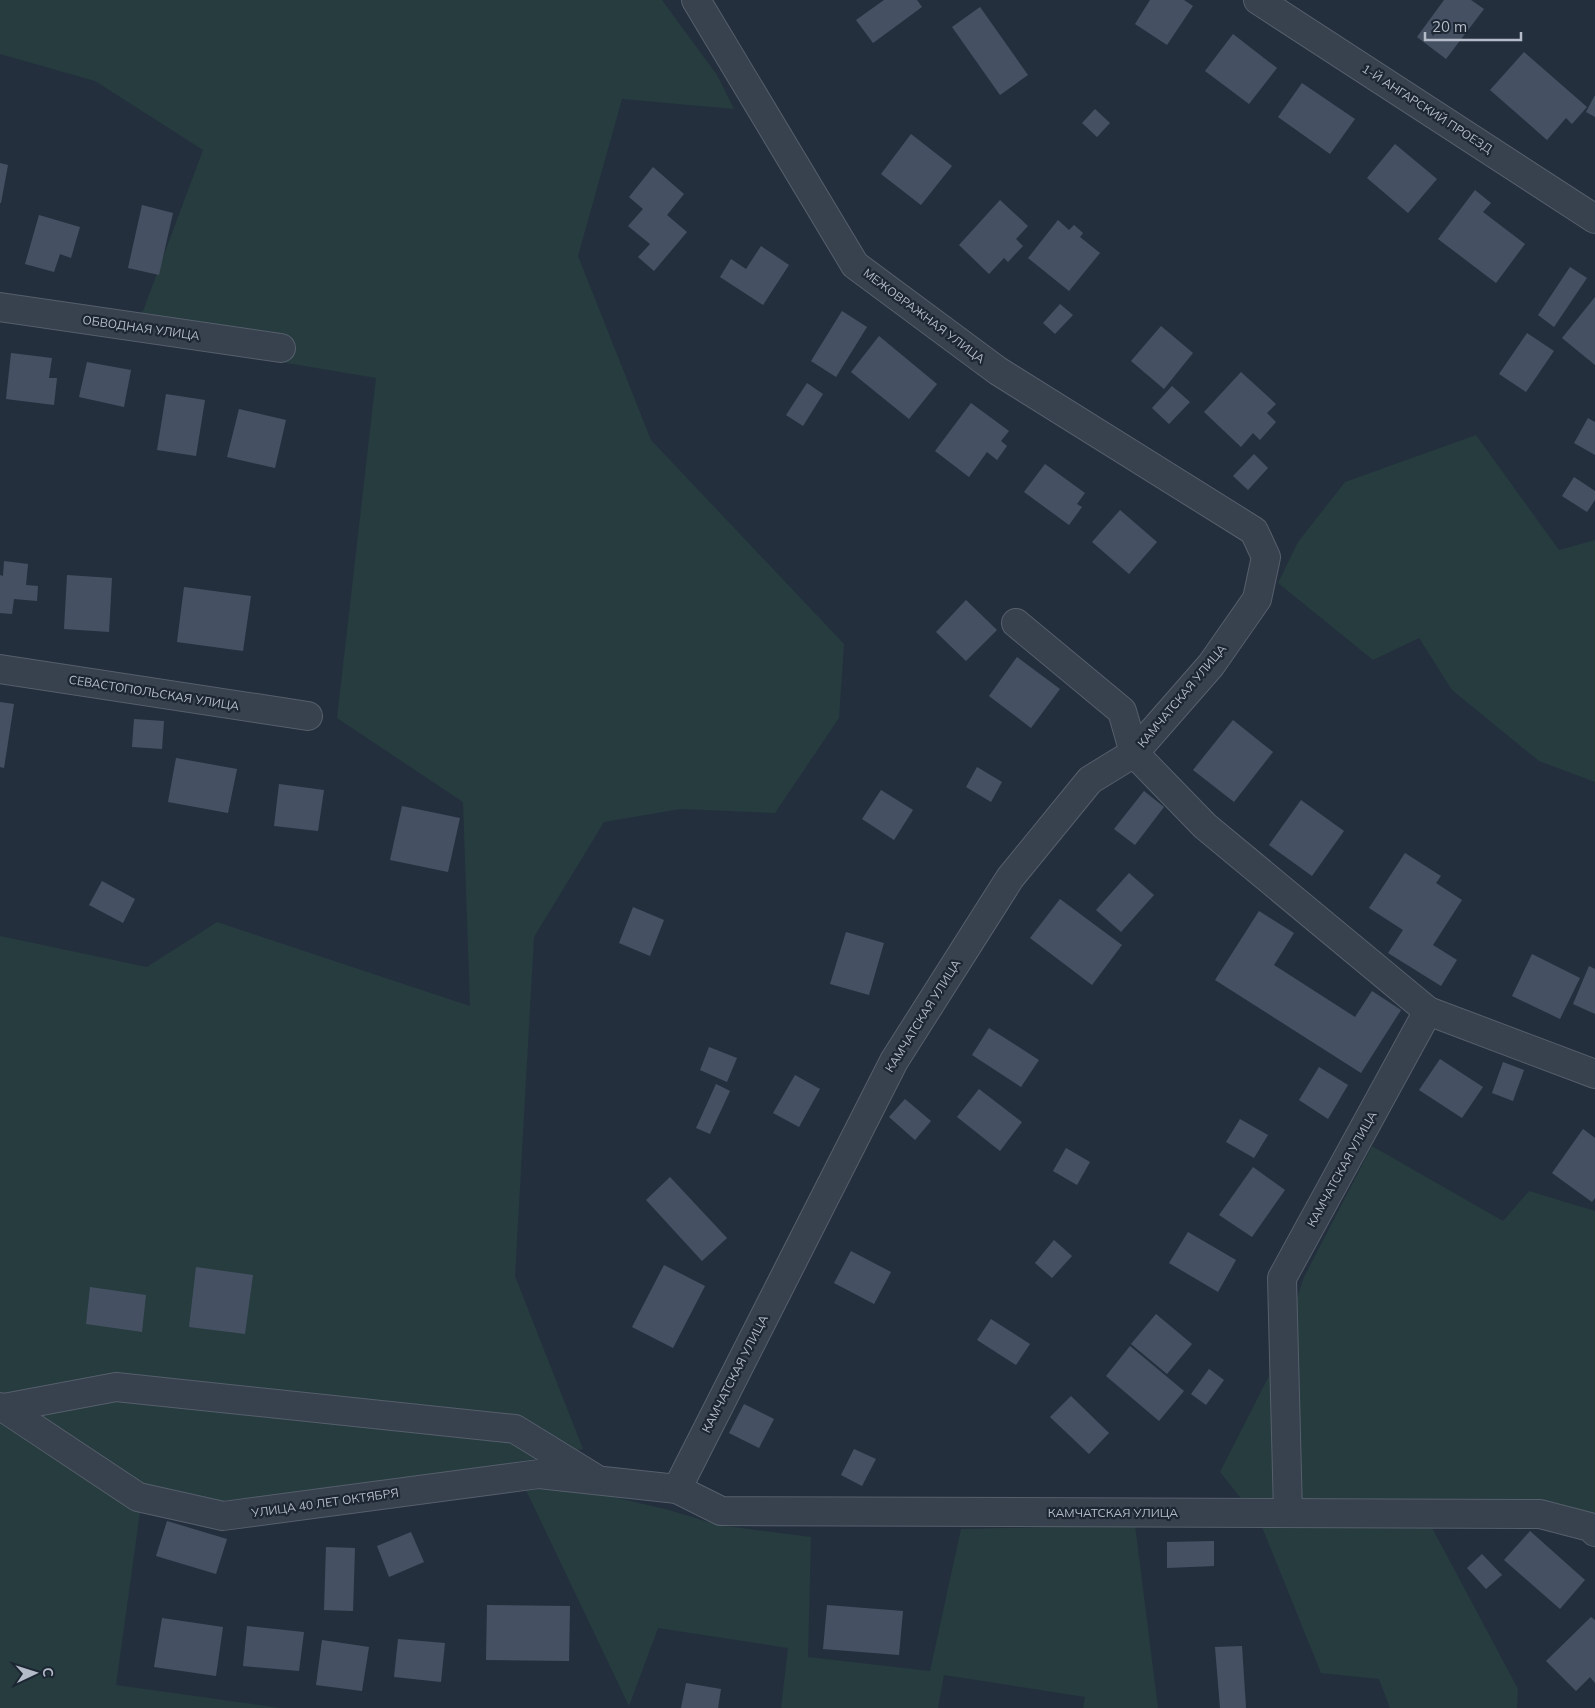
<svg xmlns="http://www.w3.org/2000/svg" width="1595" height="1708" font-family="Mulish,sans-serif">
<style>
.green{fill:#263c3f}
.building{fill:#455162}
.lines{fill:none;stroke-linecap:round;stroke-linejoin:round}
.minor-casing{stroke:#565f6c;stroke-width:30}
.minor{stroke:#38414e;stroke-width:28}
.labels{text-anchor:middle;stroke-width:4.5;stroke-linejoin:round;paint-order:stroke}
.street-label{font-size:12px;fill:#b4bcc9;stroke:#1d2633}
</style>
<rect width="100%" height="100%" fill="#242f3e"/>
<g class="green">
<polygon points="0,0 662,0 717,75 734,109 622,99 578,256 651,440 844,644 839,718 775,813 681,809 604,822 534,937 515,1276 583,1449 529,1460 289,1497 141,1505 116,1685 281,1708 0,1708 0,936 147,967 217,922 470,1006 463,802 337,718 376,378 90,330 143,311 203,150 95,81 0,54"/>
<polygon points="1476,435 1559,550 1595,540 1595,782 1539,761 1452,690 1419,638 1373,660 1278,583 1298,542 1345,482"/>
<polygon points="1372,1146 1503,1221 1529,1191 1595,1211 1595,1548 1586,1539 1560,1527 1430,1524 1518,1689 1517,1708 1390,1708 1379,1679 1321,1673 1260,1522 1220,1472 1273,1368 1304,1277"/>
<polygon points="525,1488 601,1494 669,1510 718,1525 811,1537 808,1657 930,1671 961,1529 1135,1525 1158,1708 1083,1708 1085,1697 944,1675 938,1708 781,1708 788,1648 658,1628 629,1706"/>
</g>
<g class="building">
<polygon points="884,0 917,0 922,7 873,43 856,20"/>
<polygon points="1150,0 1184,0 1193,6 1167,45 1135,24"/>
<polygon points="1444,0 1471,0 1484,9 1446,59 1417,37"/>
<polygon points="980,7 1028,75 1000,95 952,27"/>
<polygon points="1233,34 1277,68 1249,104 1205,71"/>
<polygon points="1524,52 1587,107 1572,124 1566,118 1547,140 1490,90"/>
<polygon points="1302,83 1355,119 1330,154 1278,117"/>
<polygon points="1595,95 1595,117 1586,112"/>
<polygon points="1095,109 1110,123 1097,137 1082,123"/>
<polygon points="911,134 952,166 921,205 881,174"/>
<polygon points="1395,144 1437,179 1408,213 1367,178"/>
<polygon points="0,163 8,165 1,203 0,203"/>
<polygon points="653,167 684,194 667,215 687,232 654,271 638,257 650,244 628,226 643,209 629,197"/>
<polygon points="1475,190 1491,203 1483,212 1525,244 1496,283 1438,239"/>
<polygon points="1000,200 1028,226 1016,239 1023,246 1008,262 1004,258 989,274 959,245"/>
<polygon points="142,205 173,213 159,275 128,268"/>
<polygon points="39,215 80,227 71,258 60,254 54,272 25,264"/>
<polygon points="1058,220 1069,230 1074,225 1083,233 1080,237 1100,253 1069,291 1028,258"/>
<polygon points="761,246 789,265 763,305 720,277 731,259 746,269"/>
<polygon points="1570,267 1587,278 1554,327 1538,315"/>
<polygon points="1595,297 1595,365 1562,338"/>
<polygon points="1060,304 1073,315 1055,334 1043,323"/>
<polygon points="842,311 867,327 836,377 811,361"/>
<polygon points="1161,326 1193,353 1164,389 1131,361"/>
<polygon points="1527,333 1554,351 1526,392 1499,374"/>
<polygon points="879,336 937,384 909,419 851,372"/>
<polygon points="11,353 52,358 49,378 57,378 54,405 6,399"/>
<polygon points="87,362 131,370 124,407 79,397"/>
<polygon points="1241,372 1276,404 1267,413 1276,422 1260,440 1253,433 1241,447 1204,412"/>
<polygon points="807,383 823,394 803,426 786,415"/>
<polygon points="1172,386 1190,402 1169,424 1152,408"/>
<polygon points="166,394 205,400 196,456 157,450"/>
<polygon points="971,403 1009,431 1001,441 1007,446 997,460 987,452 969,477 935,451"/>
<polygon points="239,409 286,420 275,468 227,457"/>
<polygon points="1588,418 1595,422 1595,455 1574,443"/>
<polygon points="1254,454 1268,468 1248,490 1233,476"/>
<polygon points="1045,464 1085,493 1077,504 1082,507 1069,525 1024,492"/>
<polygon points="1574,477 1595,491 1595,500 1587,512 1562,496"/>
<polygon points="1120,510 1157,542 1129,574 1092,542"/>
<polygon points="4,561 28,564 26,585 38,586 37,601 14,599 12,614 0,613 0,575 3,576"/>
<polygon points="67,575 112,578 109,632 64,629"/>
<polygon points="184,587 251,596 243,651 177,642"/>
<polygon points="966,600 997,630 966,661 936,632"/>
<polygon points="1017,657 1060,689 1031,728 989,696"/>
<polygon points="0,702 14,704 4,768 0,767"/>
<polygon points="134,719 164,721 162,749 132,747"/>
<polygon points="1233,720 1273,752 1234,802 1193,770"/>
<polygon points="176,758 237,769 228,813 168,802"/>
<polygon points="977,767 1002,782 991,802 966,787"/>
<polygon points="279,784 324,790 318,831 274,826"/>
<polygon points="881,790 913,810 894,840 862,819"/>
<polygon points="1144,791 1164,807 1135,845 1114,829"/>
<polygon points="1301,800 1344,831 1312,876 1269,845"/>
<polygon points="402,806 460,818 448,872 390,860"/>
<polygon points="1405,853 1441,876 1436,883 1462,900 1433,945 1457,960 1441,986 1388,953 1403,930 1369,908"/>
<polygon points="1129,873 1154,895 1121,932 1096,910"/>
<polygon points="102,881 135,899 123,923 89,905"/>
<polygon points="1060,899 1122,945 1092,985 1030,938"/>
<polygon points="633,907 664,920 650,956 619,943"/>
<polygon points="1259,911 1294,933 1274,965 1355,1017 1372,991 1401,1010 1361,1073 1215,980"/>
<polygon points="846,932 884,943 869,995 830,984"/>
<polygon points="1532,954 1580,978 1560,1019 1512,996"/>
<polygon points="1589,966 1595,969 1595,1014 1573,1004"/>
<polygon points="989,1028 1039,1060 1021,1087 972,1055"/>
<polygon points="709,1047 737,1058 727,1082 700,1070"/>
<polygon points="1440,1059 1483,1087 1462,1118 1419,1090"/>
<polygon points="1503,1062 1524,1070 1513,1101 1492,1093"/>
<polygon points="1319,1067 1348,1085 1328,1119 1299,1100"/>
<polygon points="795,1075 820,1089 799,1127 773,1113"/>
<polygon points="716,1084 730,1091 710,1134 696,1128"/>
<polygon points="979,1089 1022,1122 1000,1151 957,1117"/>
<polygon points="905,1099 931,1121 915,1140 889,1117"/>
<polygon points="1240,1119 1268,1135 1254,1158 1226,1142"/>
<polygon points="1583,1129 1595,1138 1595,1198 1592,1202 1552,1173"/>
<polygon points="1066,1148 1090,1162 1077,1185 1053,1171"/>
<polygon points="1253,1167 1285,1190 1252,1237 1219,1215"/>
<polygon points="670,1177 727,1238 702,1261 646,1200"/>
<polygon points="1188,1232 1236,1260 1218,1292 1169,1263"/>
<polygon points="1054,1240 1072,1256 1052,1278 1035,1263"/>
<polygon points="851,1251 891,1272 874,1304 834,1283"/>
<polygon points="664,1265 705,1286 673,1348 632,1327"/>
<polygon points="196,1267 253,1275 245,1334 189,1327"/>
<polygon points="90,1287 146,1295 142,1332 86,1324"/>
<polygon points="1156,1314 1192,1344 1167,1374 1131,1344"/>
<polygon points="991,1319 1030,1344 1016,1365 977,1340"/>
<polygon points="1130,1346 1184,1391 1159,1421 1106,1376"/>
<polygon points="1209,1369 1224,1380 1206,1405 1191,1394"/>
<polygon points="1071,1396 1109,1433 1089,1454 1050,1417"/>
<polygon points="744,1404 774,1419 759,1448 729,1433"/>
<polygon points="854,1449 876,1459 862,1486 841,1475"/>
<polygon points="167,1521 227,1539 216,1574 156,1556"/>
<polygon points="1530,1531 1585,1580 1560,1609 1504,1560"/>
<polygon points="411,1532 424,1562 389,1577 377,1546"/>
<polygon points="1214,1541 1214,1566 1167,1568 1167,1542"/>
<polygon points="326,1547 355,1548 353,1611 324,1610"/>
<polygon points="1482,1554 1502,1575 1486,1589 1467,1568"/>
<polygon points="487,1605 570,1606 569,1661 486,1660"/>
<polygon points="827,1605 903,1611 899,1655 823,1649"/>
<polygon points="1591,1617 1595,1620 1595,1683 1590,1677 1576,1691 1546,1661"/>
<polygon points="162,1618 223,1627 216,1676 154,1667"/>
<polygon points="247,1626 304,1632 299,1671 243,1666"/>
<polygon points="398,1639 445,1643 441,1682 394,1677"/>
<polygon points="322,1640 369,1647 362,1691 316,1685"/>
<polygon points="1242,1646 1246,1708 1220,1708 1215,1647"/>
<polygon points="686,1683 721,1689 718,1708 681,1708"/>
</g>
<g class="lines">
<g class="minor-casing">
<g id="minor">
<polyline points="1258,0 1595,219"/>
<polyline points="0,307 281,348"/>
<polyline points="1016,623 1122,711 1134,753 1205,826 1428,1011 1595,1074"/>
<polyline points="0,669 308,716"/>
<polyline points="0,1407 4,1408 138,1497 223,1516 539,1474 677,1489 721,1511 1540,1514 1590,1527 1595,1532"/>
<polyline points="4,1408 116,1387 515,1429 593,1477"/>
<polyline points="677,1489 894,1061 1010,878 1090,780 1134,753 1211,665 1257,599 1266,557 1254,531 998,371 855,265 696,0"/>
<polyline points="1288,1513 1282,1278 1428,1011"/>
</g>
</g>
<use href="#minor" class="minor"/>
</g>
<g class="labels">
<g class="street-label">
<text transform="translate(1427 109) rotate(33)" y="4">1-Й АНГАРСКИЙ ПРОЕЗД</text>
<text transform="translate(924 316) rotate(37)" y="4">МЕЖОВРАЖНАЯ УЛИЦА</text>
<text transform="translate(141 328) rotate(8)" y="4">ОБВОДНАЯ УЛИЦА</text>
<text transform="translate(154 693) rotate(9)" y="4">СЕВАСТОПОЛЬСКАЯ УЛИЦА</text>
<text transform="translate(1182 696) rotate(-50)" y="4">КАМЧАТСКАЯ УЛИЦА</text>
<text transform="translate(923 1016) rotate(-58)" y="4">КАМЧАТСКАЯ УЛИЦА</text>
<text transform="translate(1342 1169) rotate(-61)" y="4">КАМЧАТСКАЯ УЛИЦА</text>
<text transform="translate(735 1374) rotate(-63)" y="4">КАМЧАТСКАЯ УЛИЦА</text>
<text transform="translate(325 1503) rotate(-8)" y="4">УЛИЦА 40 ЛЕТ ОКТЯБРЯ</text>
<text x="1113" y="1517">КАМЧАТСКАЯ УЛИЦА</text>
</g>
</g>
<g transform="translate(35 1673) rotate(86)" stroke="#1d2633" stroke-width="4" paint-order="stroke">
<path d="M0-4L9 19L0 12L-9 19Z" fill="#b4bcc9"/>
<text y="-8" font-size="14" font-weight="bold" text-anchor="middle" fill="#b4bcc9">С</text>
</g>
<path d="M1425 32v8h96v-8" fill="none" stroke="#b4bcc9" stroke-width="2.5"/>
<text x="1432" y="32" font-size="15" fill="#b4bcc9" stroke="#1d2633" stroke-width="4" paint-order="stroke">20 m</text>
</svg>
